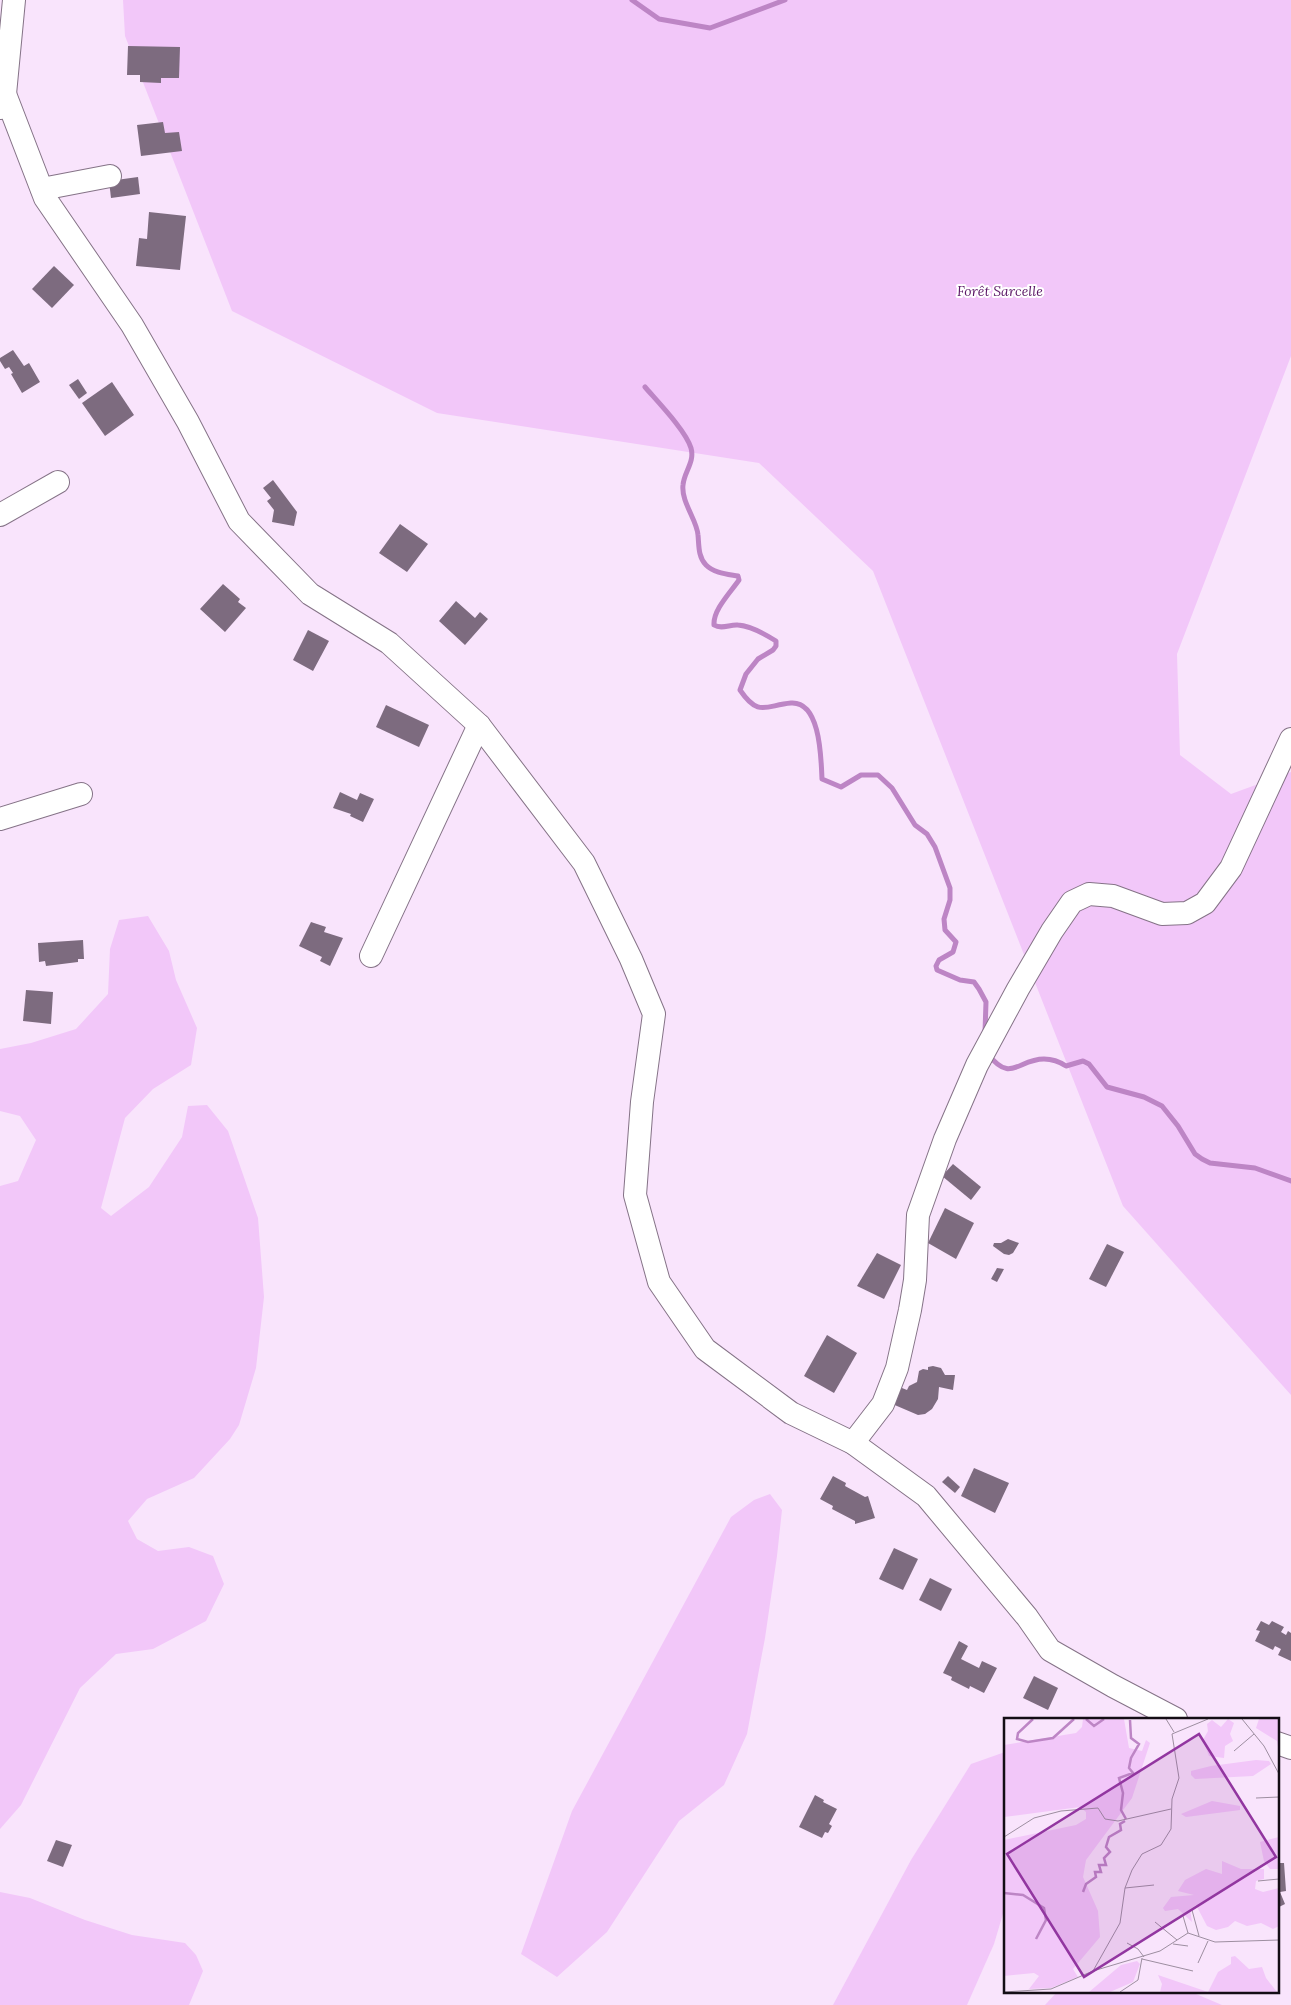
<svg xmlns="http://www.w3.org/2000/svg" width="1291" height="2005" font-family="Lora,serif">
<style>
.green{fill:#f2c7f9}
.lines{fill:none;stroke-linecap:round;stroke-linejoin:round}
.stream{stroke:#bd85c5;stroke-width:5}
.building{fill:#7d6b7f}
.minor-casing{stroke:#857387;stroke-width:24}
.minor{stroke:#fff;stroke-width:22}
.labels{text-anchor:middle;stroke-width:4;stroke-linejoin:round;paint-order:stroke}
.park-label{font-size:14px;font-style:italic;fill:#5b1766;stroke:#fff}
.inset-river{fill:none;stroke:#bd85c5;stroke-width:2.5}
.inset-road{fill:none;stroke:#9d8ea0;stroke-width:1}
.view{fill:#9236a0;fill-opacity:0.15;stroke:#9236a0;stroke-width:2.5}
.inset-edge{fill:none;stroke:#140d15;stroke-width:2.5}
</style>
<rect width="100%" height="100%" fill="#f9e4fc"/>
<g class="green">
<polygon points="123,0 1291,0 1291,356 1177,654 1180,755 1231,794 1291,772 1291,1395 1123,1206 873,571 759,463 437,413 232,311 125,36"/>
<polygon points="148,916 169,951 176,980 197,1028 191,1065 153,1089 125,1118 101,1208 111,1216 149,1187 182,1137 188,1106 207,1105 228,1131 258,1218 264,1297 256,1368 239,1425 230,1439 194,1478 147,1499 128,1521 137,1539 158,1551 189,1547 213,1556 224,1584 206,1621 153,1649 116,1654 80,1688 21,1805 0,1829 0,1186 18,1181 36,1140 20,1116 0,1111 0,1049 31,1043 76,1029 108,994 110,949 119,920"/>
<polygon points="770,1494 782,1510 777,1556 765,1638 747,1734 724,1785 679,1821 607,1932 557,1977 521,1954 572,1811 731,1517 754,1500"/>
<polygon points="1005,1752 1005,1907 994,1944 967,2005 833,2005 911,1860 971,1764"/>
<polygon points="0,1892 30,1898 85,1920 132,1935 185,1943 196,1955 203,1971 189,2005 0,2005"/>
<polygon points="1058,1991 1189,1991 1222,2005 1045,2005"/>
</g>
<g class="lines">
<g class="stream">
<polyline points="632,0 659,19 710,28 785,0"/>
<path d="M645 387C658 402 686 431 691 448 695 462 684 472 683 485 681 502 697 520 698 535 699 545 698 557 706 565 714 573 727 574 738 576L739 580C730 593 713 610 714 625 722 630 730 624 738 625 751 626 765 634 776 641V646L773 650 758 659 746 674 740 690C759 718 766 705 791 703 821 701 821 760 822 779L841 787 861 775H878L892 788 915 825 927 834 935 847 950 888V900L944 919 945 930 956 942 953 952 939 960 936 966 937 970 960 980 974 982 979 989 986 1002 985 1032"/>
<path d="M988 1054C1011 1084 1018 1059 1044 1059 1052 1059 1060 1062 1066 1066L1083 1061 1089 1064 1107 1087 1144 1097 1162 1106 1178 1126 1195 1154 1202 1159 1210 1163 1255 1168 1291 1181"/>
</g>
</g>
<g class="building">
<polygon points="128,46 180,47 179,78 161,78 161,83 140,82 140,75 127,75"/>
<polygon points="163,122 165,133 179,132 182,151 141,156 137,125"/>
<polygon points="138,177 140,194 111,198 109,181"/>
<polygon points="149,212 186,216 180,270 136,266 139,238 147,239"/>
<polygon points="54,266 74,285 52,308 32,289"/>
<polygon points="13,350 24,366 29,363 40,382 22,393 11,374 13,373 9,367 5,369 0,361 0,358"/>
<polygon points="78,379 87,393 79,399 69,385"/>
<polygon points="112,382 134,415 105,436 82,403"/>
<polygon points="273,480 297,512 294,526 272,522 274,510 267,501 271,498 263,488"/>
<polygon points="400,524 428,544 407,572 379,553"/>
<polygon points="223,584 240,599 238,602 246,608 225,632 200,609"/>
<polygon points="456,601 475,618 480,612 488,619 465,645 439,621"/>
<polygon points="308,630 329,641 313,671 293,660"/>
<polygon points="386,705 429,725 419,747 376,727"/>
<polygon points="340,792 357,800 360,793 374,799 363,822 350,816 351,814 333,808"/>
<polygon points="311,922 326,927 324,932 343,938 330,966 320,961 322,957 299,946"/>
<polygon points="83,940 84,959 78,959 78,962 46,966 45,961 39,962 38,943"/>
<polygon points="26,990 53,992 51,1024 23,1021"/>
<polygon points="953,1164 981,1187 971,1200 942,1176"/>
<polygon points="945,1208 974,1223 956,1259 928,1243"/>
<polygon points="1008,1239 1019,1243 1013,1253 1009,1255 1004,1254 993,1246 994,1243 1001,1243"/>
<polygon points="1107,1244 1124,1252 1106,1287 1089,1279"/>
<polygon points="877,1253 901,1265 884,1299 857,1286"/>
<polygon points="997,1268 1004,1269 997,1282 991,1279"/>
<polygon points="827,1335 857,1353 834,1393 804,1376"/>
<polygon points="933,1366 941,1368 945,1375 955,1375 953,1390 939,1387 938,1399 932,1409 925,1414 918,1415 890,1403 899,1389 902,1388 907,1390 909,1386 917,1382 919,1371 923,1369 928,1370 928,1367"/>
<polygon points="974,1468 1009,1483 995,1513 961,1496"/>
<polygon points="833,1476 846,1483 845,1486 865,1497 868,1496 875,1518 855,1524 855,1521 832,1509 833,1506 820,1499"/>
<polygon points="948,1476 960,1487 955,1493 942,1482"/>
<polygon points="894,1548 918,1559 903,1590 879,1579"/>
<polygon points="930,1578 952,1589 941,1611 919,1600"/>
<polygon points="1261,1621 1269,1625 1272,1621 1284,1627 1281,1632 1286,1635 1288,1631 1291,1633 1291,1661 1278,1655 1281,1649 1275,1646 1273,1650 1255,1641 1260,1631 1256,1630"/>
<polygon points="959,1641 968,1646 961,1659 979,1668 982,1661 997,1668 984,1693 970,1686 969,1689 951,1680 952,1677 943,1673"/>
<polygon points="1034,1676 1058,1688 1048,1710 1023,1698"/>
<polygon points="815,1795 824,1800 823,1802 837,1809 829,1824 832,1826 828,1833 825,1832 822,1838 799,1827"/>
<polygon points="56,1840 72,1845 63,1867 47,1861"/>
<polygon points="1277,1863 1284,1863 1286,1891 1280,1892 1285,1904 1277,1908"/>
</g>
<g class="lines">
<g class="minor-casing">
<g id="minor">
<polyline points="5,94 45,198 132,325 188,422 239,521 310,594 389,643 479,725 584,863 631,959 654,1014 642,1102 635,1195 659,1282 705,1349 791,1413 853,1443 926,1496 1027,1617 1050,1650 1113,1686 1176,1719"/>
<polyline points="1,108 5,94 14,0"/>
<polyline points="42,189 110,176"/>
<polyline points="0,515 58,482"/>
<polyline points="0,819 81,794"/>
<polyline points="371,956 479,725"/>
<polyline points="853,1443 883,1404 897,1368 910,1310 915,1280 918,1215 945,1139 977,1065 1018,989 1052,931 1072,902 1089,894 1113,896 1162,914 1187,913 1205,903 1231,868 1291,739"/>
<polyline points="1277,1743 1291,1748"/>
</g>
</g>
<use href="#minor" class="minor"/>
</g>
<g class="labels">
<g class="park-label">
<text x="1000" y="296">Forêt Sarcelle</text>
</g>
</g>
<g transform="translate(1004 1718)">
<rect width="275" height="275" fill="#f9e4fc"/>
<path d="M79 1H120L125 30 138 33 142 22 146 25 128 80 82 142 79 159 94 193 96 219 69 251 74 259 47 270 25 271 35 258 30 255 0 258V122L72 107 82 101V94L76 89 0 99V27L72 15 78 9ZM224 1 230 5 226 16 229 23 221 28 220 40 205 38 199 22 204 13 203 6 208 2 217 9ZM255 1H275V35L273 23 252 10ZM252 42 265 43 267 46 249 58 191 61 187 57V53L207 48ZM208 83 236 88V92L182 99 177 96ZM275 119V151H266L260 143 256 124ZM218 143 237 151H260V161L252 163 251 171 259 174 275 170V208L269 211 257 205 243 208 231 203 224 209 212 212 203 208 192 187 186 191 188 204 174 191 161 193 159 190 167 179 190 177 174 173 181 162 202 151 218 156ZM231 238 245 251 258 249 262 260 273 274H156L158 266 154 257 204 274 214 254 227 246V239ZM133 243 136 246 129 264 106 274H85L117 247Z" fill="#f2c7f9"/>
<path class="inset-river" d="M29 1 14 15 13 21 24 24 49 20 70 1M82 1 90 8 100 1M122 101 117 92 119 75 115 60 129 55 125 50 127 40 135 26 127 20 126 2M79 174 82 166 92 159 91 154H97L95 147H102L100 140 106 134 102 129 105 119 117 112 116 106 121 103M0 175 19 177 40 190 42 202 32 221"/>
<path class="inset-road" d="M162 1 170 14M238 1 260 28 275 56M230 33 250 16M252 80 275 79M0 119 30 100 57 93 94 90 101 101 114 103 167 91M254 163 275 161M121 170 150 167M188 192 195 218M179 198 184 215M151 204 173 222M123 225 134 231 140 239M169 226 184 228M138 241 189 253M194 245 204 223M89 253 116 205 121 170 128 152 138 136 157 127 167 111 168 81 175 60 168 16 204 1M0 274 47 271 89 253 156 233 184 215 211 224 275 222M116 274 134 262 138 240"/>
<path class="view" d="M195 16 272 139 80 259 3 136Z"/>
<rect width="275" height="275" class="inset-edge"/>
</g>
</svg>
